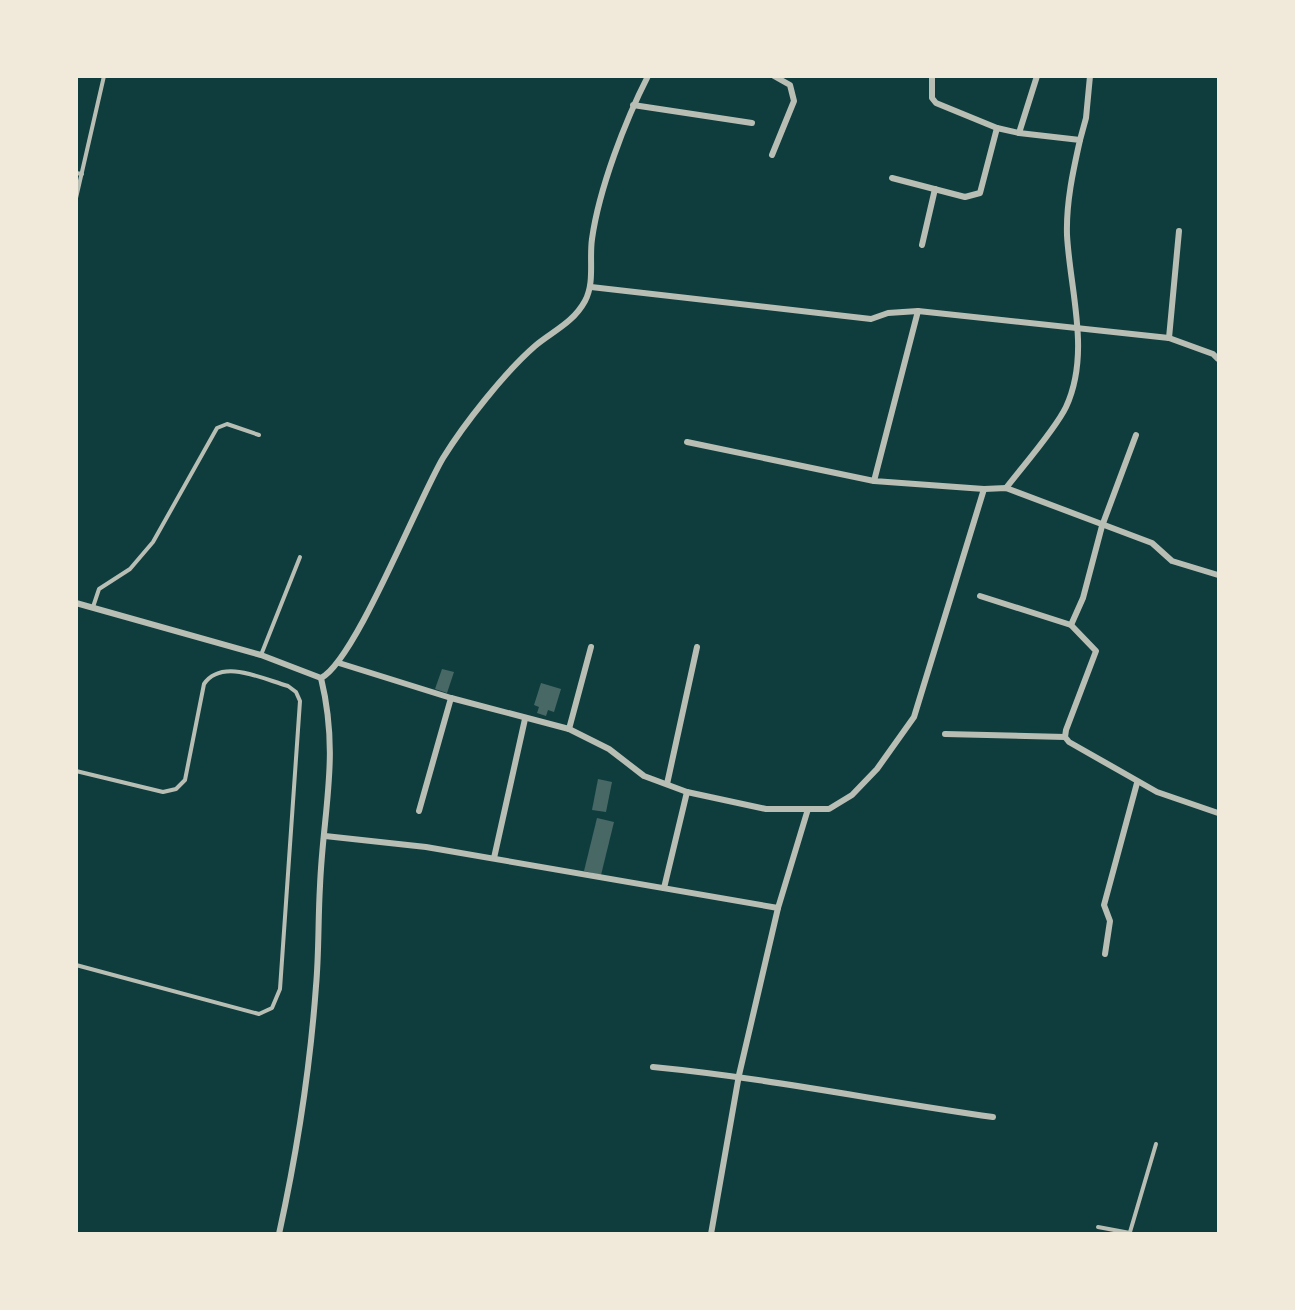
<svg xmlns="http://www.w3.org/2000/svg" width="1295" height="1310" font-family="Helvetica,sans-serif">
<style>
.building{fill:#486865}
.lines{fill:none;stroke-linecap:round;stroke-linejoin:round}
.service{stroke:#b8beb3;stroke-width:4}
.minor{stroke:#b8beb3;stroke-width:6}
</style>
<rect width="100%" height="100%" fill="#0f3d3e"/>
<g class="building">
<polygon points="442,669 454,672 447,693 435,689"/>
<polygon points="541,683 561,689 554,712 548,710 546,716 537,713 539,707 534,705"/>
<polygon points="598,779 612,782 606,812 592,810"/>
<polygon points="597,818 614,822 601,875 584,871"/>
</g>
<g class="lines">
<g class="service">
<polyline points="76,173 82,174"/>
<polyline points="76,198 104,76"/>
<polyline points="93,607 99,589 130,569 153,542 217,428 227,424 259,435"/>
<polyline points="261,655 300,557"/>
<path d="M76 771 163 792 176 789 185 780 204 684C222 658 263 679 288 686L296 692 300 701 280 989 272 1008 259 1014 76 965"/>
<polyline points="1098,1227 1130,1233"/>
<polyline points="1130,1232 1156,1144"/>
</g>
<g class="minor">
<polyline points="932,76 932,98 936,103 997,128"/>
<polyline points="633,105 752,123"/>
<polyline points="1080,140 1086,118 1090,76"/>
<polyline points="772,155 794,101 790,85 774,76"/>
<polyline points="892,178 965,197 980,193 997,128 1019,133"/>
<polyline points="922,245 935,189"/>
<polyline points="591,287 871,319 888,313 918,311 1169,338 1213,354 1218,359"/>
<polyline points="918,311 874,481 984,489 1006,488 1152,543 1172,561 1218,575"/>
<polyline points="1169,338 1179,231"/>
<polyline points="687,442 874,481"/>
<path d="M1006 488C1022 467 1055 430 1066 407 1091 353 1070 291 1067 235 1066 203 1073 171 1080 140L1019 133 1037 76"/>
<polyline points="980,596 1071,625 1096,651 1066,730 1065,737 1069,742 1157,792 1218,813"/>
<path d="M76 603 261 655 321 678C355 661 418 500 443 458 464 424 505 372 535 346 553 331 573 323 585 301 595 282 589 260 592 239 599 189 625 121 648 76"/>
<polyline points="1071,625 1083,598 1102,526 1136,435"/>
<polyline points="339,663 451,698 569,729 609,749 644,776 687,792 766,809 829,809 852,795 877,769 914,717 984,489"/>
<polyline points="569,729 591,647"/>
<polyline points="945,734 1065,737"/>
<polyline points="667,784 697,647"/>
<polyline points="419,811 451,698"/>
<polyline points="325,836 426,847 778,908"/>
<polyline points="494,858 525,719"/>
<polyline points="664,888 687,792"/>
<polyline points="1105,954 1110,921 1104,905 1137,783"/>
<path d="M653 1067C767 1078 879 1101 993 1117"/>
<path d="M279 1234C297 1152 310 1069 316 986 319 953 318 919 320 886 323 810 340 756 321 678"/>
<polyline points="711,1234 739,1075 778,908 808,809"/>
</g>
</g>
<rect width="1295" height="1310" fill="none" stroke="#f1e9da" stroke-width="156"/>
</svg>
